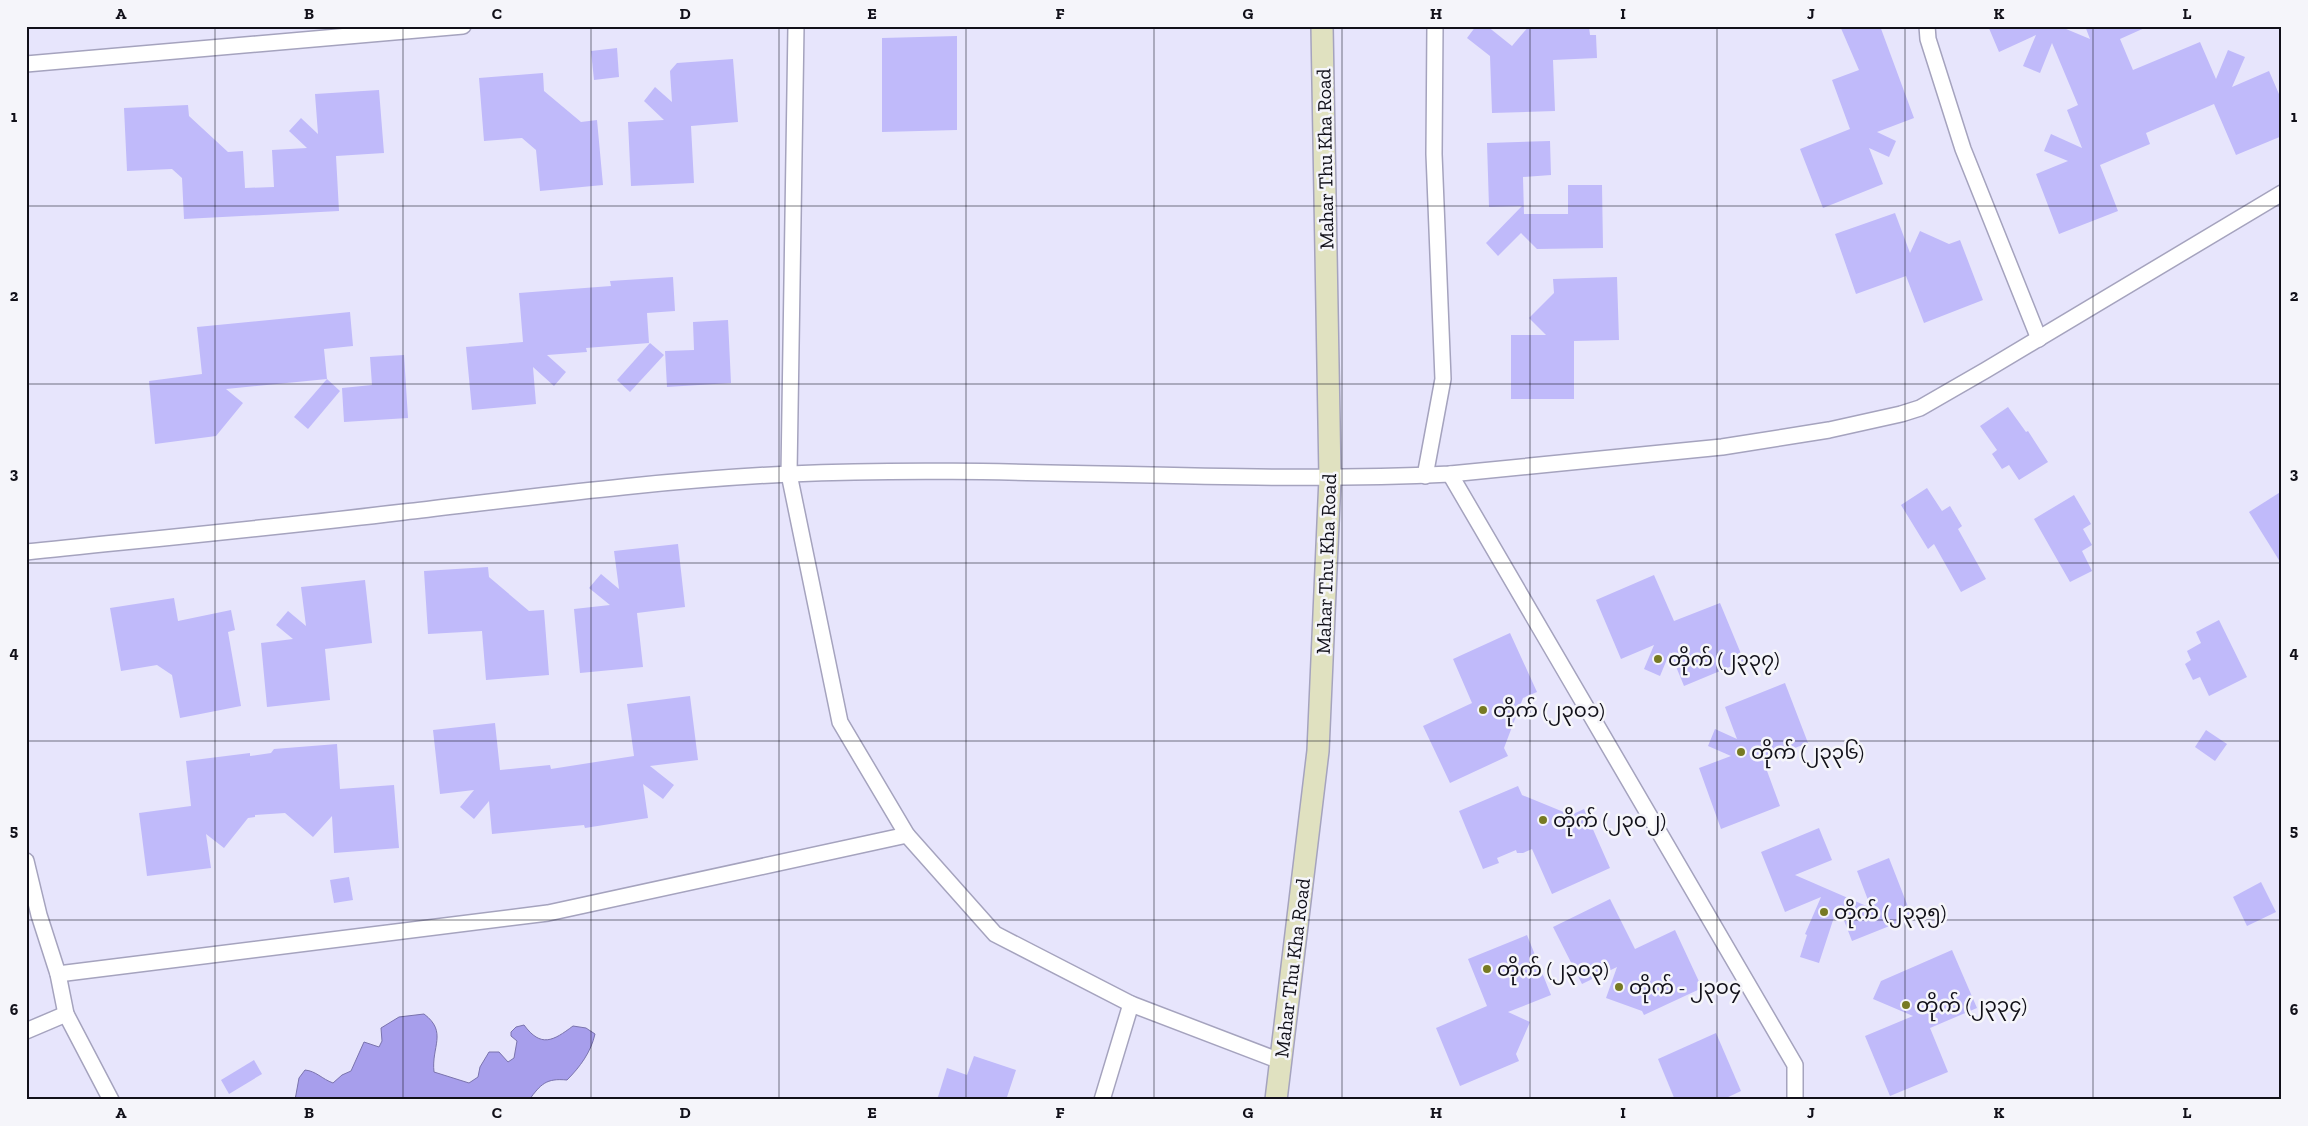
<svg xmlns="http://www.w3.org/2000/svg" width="2308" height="1126" font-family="'Zilla Slab','Noto Sans Myanmar',serif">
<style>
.water{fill:#a79eec;stroke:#7a73ad}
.building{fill:#c0bafa}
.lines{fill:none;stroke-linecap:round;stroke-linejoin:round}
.minor-casing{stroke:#a5a3be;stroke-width:18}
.secondary-casing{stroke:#a5a3be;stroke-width:24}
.minor{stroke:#fff;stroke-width:15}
.secondary{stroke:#e0e1c0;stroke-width:21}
.grid{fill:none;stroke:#111019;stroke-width:1;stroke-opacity:0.55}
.poi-dot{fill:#777a23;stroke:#f5f5fa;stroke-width:2}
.labels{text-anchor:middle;stroke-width:5;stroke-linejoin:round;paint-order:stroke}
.street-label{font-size:20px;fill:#111019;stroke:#f5f5fa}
.poi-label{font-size:20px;fill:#111019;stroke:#f5f5fa;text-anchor:start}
.neatline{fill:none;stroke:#111019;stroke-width:2}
.grid-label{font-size:16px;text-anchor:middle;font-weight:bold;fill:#111019}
</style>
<rect width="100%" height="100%" fill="#e7e5fc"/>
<path class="water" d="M424 1014C448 1032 431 1047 434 1072L469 1083 478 1077 480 1067 489 1052H499L508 1062 514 1058 517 1041 511 1036V1032L516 1027 524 1025C541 1048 553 1041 573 1026L586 1028 595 1034C591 1052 580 1067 567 1080 546 1078 541 1084 529 1100H295L299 1078 305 1070C316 1071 322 1079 333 1083L342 1075 351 1071 364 1042 379 1047 382 1041 381 1028 399 1017Z"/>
<g class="building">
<polygon points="1476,26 1487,26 1512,46 1529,26 1589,26 1590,35 1596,35 1597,58 1553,60 1555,111 1492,113 1490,56 1467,38"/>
<polygon points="1840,26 1880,26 1914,118 1877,132 1896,141 1889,157 1869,148 1883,184 1823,208 1800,149 1850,129 1832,80 1859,70"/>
<polygon points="1988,26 2059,26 2090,39 2085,26 2149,26 2120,39 2133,70 2200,42 2216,79 2228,50 2245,57 2232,87 2269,71 2282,101 2282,136 2236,155 2214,104 2146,133 2150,144 2100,165 2118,211 2059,234 2036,174 2068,161 2044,151 2051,134 2082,148 2067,110 2078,105 2052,43 2040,73 2023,66 2036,35 1999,52"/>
<polygon points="957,36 957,130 882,132 882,38"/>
<polygon points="617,48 619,77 594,80 591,51"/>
<polygon points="733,59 738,122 691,126 694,183 631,186 628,122 664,120 644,101 655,87 672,102 670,71 677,63"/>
<polygon points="543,73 544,91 581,122 597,120 603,185 540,191 536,150 522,138 484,141 479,78"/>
<polygon points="379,90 384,153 336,156 339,211 184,219 182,178 172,169 127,171 124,108 188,105 189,116 228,152 243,151 245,188 274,187 272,150 307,148 289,131 301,118 318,134 315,94"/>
<polygon points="1550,141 1551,175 1523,177 1524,214 1568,214 1568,185 1602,185 1603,248 1537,249 1521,233 1498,256 1486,243 1522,206 1489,207 1487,143"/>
<polygon points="1895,213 1910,253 1920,231 1949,244 1960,240 1983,300 1924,323 1906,276 1856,294 1835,234"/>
<polygon points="673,277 675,311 647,313 649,343 586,348 587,352 547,355 566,372 554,386 533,367 536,404 472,410 466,347 523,342 519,293 611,286 610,281"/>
<polygon points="1617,277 1619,340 1574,341 1574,399 1511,399 1511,335 1546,335 1529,318 1554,293 1553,279"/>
<polygon points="350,312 353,346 324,349 327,379 226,389 243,403 216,436 155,444 149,381 202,374 197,327"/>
<polygon points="728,320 731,383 667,387 665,351 694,350 693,322"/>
<polygon points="650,343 664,355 630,392 617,380"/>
<polygon points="404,355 408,418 344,422 342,388 372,385 370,357"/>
<polygon points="327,379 340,391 308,429 294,417"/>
<polygon points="2008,407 2026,432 2028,431 2048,462 2019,480 2009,465 2002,469 1992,454 1997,450 1980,426"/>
<polygon points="1927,488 1942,511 1950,506 1962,526 1958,529 1986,579 1961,592 1934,544 1928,549 1901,505"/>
<polygon points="2282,491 2282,565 2249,512"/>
<polygon points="2074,495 2091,524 2083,529 2092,545 2082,551 2092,571 2070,582 2034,519"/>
<polygon points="678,544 685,607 637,613 643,667 580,673 574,609 610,605 589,588 601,574 619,589 614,551"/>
<polygon points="488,567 489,577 529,611 544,610 549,675 486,680 482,631 428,634 424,571"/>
<polygon points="1654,575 1674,621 1720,603 1744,661 1684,686 1670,652 1660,676 1644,669 1654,645 1621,659 1596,600"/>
<polygon points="365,580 372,643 325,649 330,700 267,707 261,643 293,639 276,625 288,611 306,626 301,587"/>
<polygon points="174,598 178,621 231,610 235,630 228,632 241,706 180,718 172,675 157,665 121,671 110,608"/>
<polygon points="2219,620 2247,677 2209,696 2200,677 2193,680 2185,664 2191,660 2187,651 2201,643 2196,632"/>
<polygon points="1510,633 1537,692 1523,698 1504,748 1508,756 1450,783 1423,726 1472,703 1453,659"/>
<polygon points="1785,683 1808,743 1763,760 1780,806 1721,829 1699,768 1731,756 1708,746 1715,729 1737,739 1725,707"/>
<polygon points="690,696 698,760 650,766 674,785 663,799 643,784 648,818 585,828 584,825 492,834 489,801 474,819 460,807 474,790 440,794 433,730 495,723 500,770 550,765 551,769 634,756 627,704"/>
<polygon points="2206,730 2227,744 2215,761 2195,747"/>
<polygon points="337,744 340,789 394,785 399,848 334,853 332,816 313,837 285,813 255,815 255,817 248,818 224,848 206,834 211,868 147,876 139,813 191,806 186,761 250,753 250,756 271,753 274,749"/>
<polygon points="1518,786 1522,795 1571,815 1584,809 1610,868 1552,894 1532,849 1523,853 1517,853 1516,850 1497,858 1499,863 1483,869 1459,811"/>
<polygon points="1819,828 1832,860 1795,875 1871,908 1857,871 1889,858 1912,917 1852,941 1838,905 1819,963 1800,957 1807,935 1805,934 1821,897 1785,912 1761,852"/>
<polygon points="349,877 353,900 334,903 330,880"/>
<polygon points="2261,882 2276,912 2247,926 2233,897"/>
<polygon points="1610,899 1635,949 1675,930 1702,988 1644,1015 1642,1011 1606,998 1617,967 1582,984 1553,927"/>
<polygon points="1527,935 1551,995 1508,1012 1530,1022 1516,1054 1519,1061 1460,1086 1436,1028 1487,1006 1468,959"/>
<polygon points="1952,950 1977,1008 1930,1028 1948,1072 1890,1096 1865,1036 1913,1016 1873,999 1881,981"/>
<polygon points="1716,1033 1741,1091 1722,1100 1675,1100 1658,1059"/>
<polygon points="974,1056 1016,1070 1006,1100 937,1100 947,1068 967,1075"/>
<polygon points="254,1060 262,1074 229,1094 221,1080"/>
</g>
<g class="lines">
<g class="minor-casing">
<g id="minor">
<polyline points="796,26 789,474 840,722 907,835 995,934 1131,1004 1280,1061"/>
<polyline points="1927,26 1928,39 1963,149 2039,339"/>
<polyline points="26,64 463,26"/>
<polyline points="1450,474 1795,1065 1795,1100"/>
<polyline points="1425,476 1443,379 1434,154 1435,26"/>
<path d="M26 552C152 539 279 527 404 512 532 497 661 480 790 474 1010 464 1230 485 1450 474L1722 447 1829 430 1901 414 1920 408 1986 370 2282 193"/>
<polyline points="26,861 39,915 58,974 66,1014 111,1100"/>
<polyline points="58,974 548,913 907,835"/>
<polyline points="26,1031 66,1014"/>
<polyline points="1102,1100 1131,1004"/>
</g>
</g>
<g class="secondary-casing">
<polyline id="secondary" points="1276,1100 1318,751 1330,478 1322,26"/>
</g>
<use href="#minor" class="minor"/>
<use href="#secondary" class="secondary"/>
</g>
<path class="grid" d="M215 26V1100M403 26V1100M591 26V1100M779 26V1100M966 26V1100M1154 26V1100M1342 26V1100M1530 26V1100M1717 26V1100M1905 26V1100M2093 26V1100M26 206H2282M26 384H2282M26 563H2282M26 741H2282M26 920H2282"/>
<g class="poi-dot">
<circle cx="1658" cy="659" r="5"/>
<circle cx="1483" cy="710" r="5"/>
<circle cx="1741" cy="752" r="5"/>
<circle cx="1543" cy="820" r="5"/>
<circle cx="1824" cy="912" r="5"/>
<circle cx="1487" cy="969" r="5"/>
<circle cx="1619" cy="987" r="5"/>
<circle cx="1906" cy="1005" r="5"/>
</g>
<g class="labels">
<g class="street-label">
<text transform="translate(1325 159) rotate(-91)" y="7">Mahar Thu Kha Road</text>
<text transform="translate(1326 564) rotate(-88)" y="7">Mahar Thu Kha Road</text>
<text transform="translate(1292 968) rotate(-83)" y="7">Mahar Thu Kha Road</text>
</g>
<g class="poi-label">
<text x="1668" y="666">တိုက် (၂၃၃၇)</text>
<text x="1493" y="717">တိုက် (၂၃၀၁)</text>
<text x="1751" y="759">တိုက် (၂၃၃၆)</text>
<text x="1553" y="827">တိုက် (၂၃၀၂)</text>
<text x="1834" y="919">တိုက် (၂၃၃၅)</text>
<text x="1497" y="976">တိုက် (၂၃၀၃)</text>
<text x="1629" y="994">တိုက် - ၂၃၀၄</text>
<text x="1916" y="1012">တိုက် (၂၃၃၄)</text>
</g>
</g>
<rect width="2308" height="1126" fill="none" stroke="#f5f5fa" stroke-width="55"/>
<rect x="28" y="28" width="2252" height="1070" class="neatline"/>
<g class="grid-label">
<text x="121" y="19">A</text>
<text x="309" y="19">B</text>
<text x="497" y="19">C</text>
<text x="685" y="19">D</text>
<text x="872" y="19">E</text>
<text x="1060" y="19">F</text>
<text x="1248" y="19">G</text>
<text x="1436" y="19">H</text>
<text x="1623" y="19">I</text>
<text x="1811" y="19">J</text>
<text x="1999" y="19">K</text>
<text x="2187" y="19">L</text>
<text x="14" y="122">1</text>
<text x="2294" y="122">1</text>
<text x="14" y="301">2</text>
<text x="2294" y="301">2</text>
<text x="14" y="479">3</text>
<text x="2294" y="479">3</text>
<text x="14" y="658">4</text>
<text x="2294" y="658">4</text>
<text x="14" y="836">5</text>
<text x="2294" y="836">5</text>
<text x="14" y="1015">6</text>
<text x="2294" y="1015">6</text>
<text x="121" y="1118">A</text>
<text x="309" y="1118">B</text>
<text x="497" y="1118">C</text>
<text x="685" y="1118">D</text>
<text x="872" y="1118">E</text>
<text x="1060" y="1118">F</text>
<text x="1248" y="1118">G</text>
<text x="1436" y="1118">H</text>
<text x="1623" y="1118">I</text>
<text x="1811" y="1118">J</text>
<text x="1999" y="1118">K</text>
<text x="2187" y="1118">L</text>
</g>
</svg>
